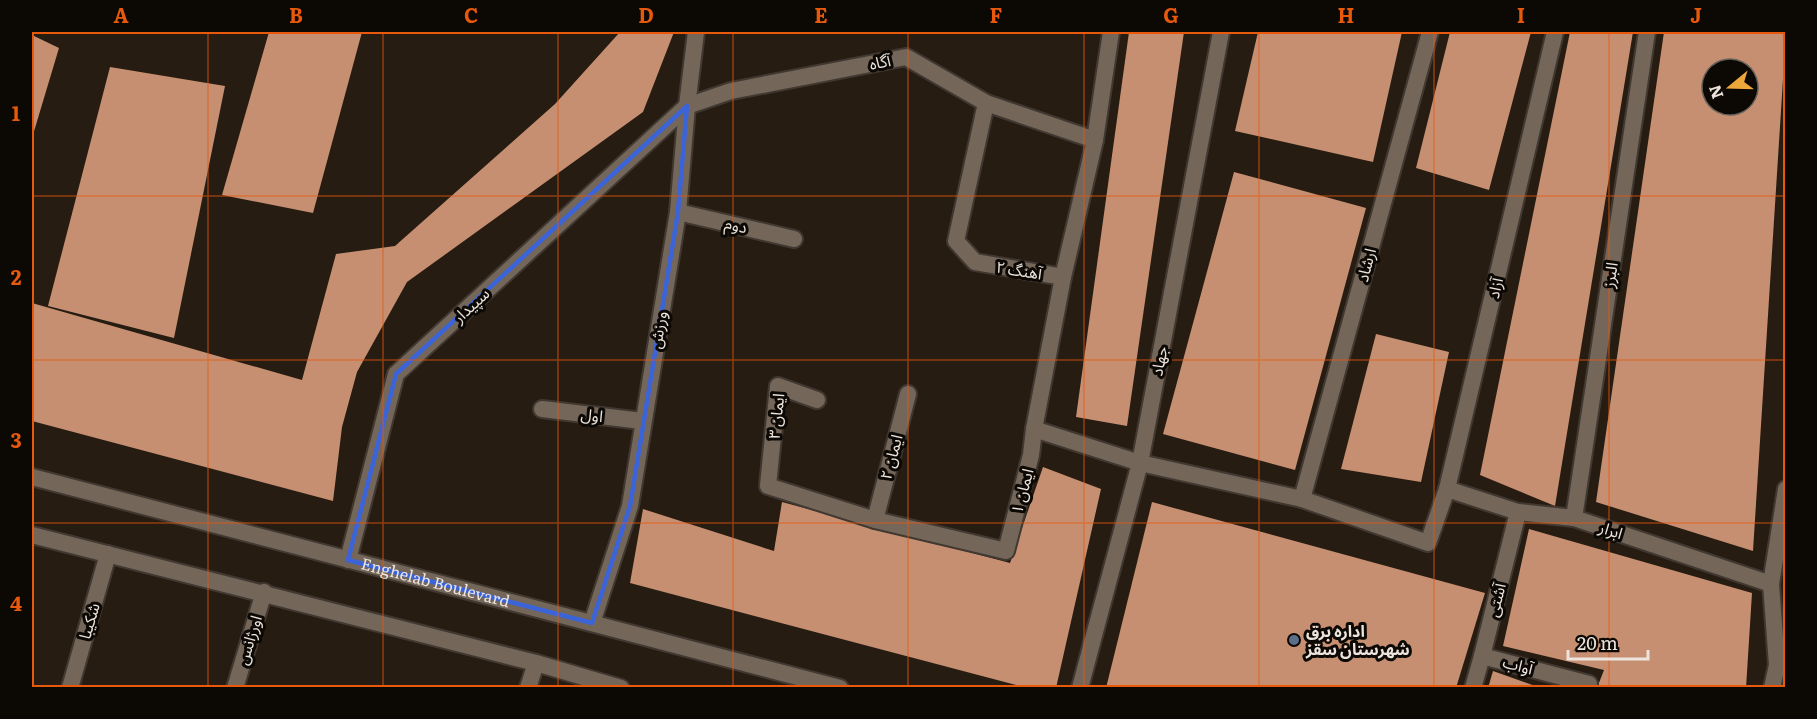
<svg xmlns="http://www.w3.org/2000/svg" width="1817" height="719" font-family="Literata,'Noto Sans Arabic',serif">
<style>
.building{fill:#c68f72;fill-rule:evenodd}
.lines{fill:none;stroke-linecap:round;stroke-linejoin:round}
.minor-casing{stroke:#403831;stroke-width:20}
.tertiary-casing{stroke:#403831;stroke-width:20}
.secondary-casing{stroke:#403831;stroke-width:20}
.minor{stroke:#74675a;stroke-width:16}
.tertiary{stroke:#74675a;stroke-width:16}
.secondary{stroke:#74675a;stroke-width:16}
.marked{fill:none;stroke:#3c64d9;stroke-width:4.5;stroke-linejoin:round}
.grid{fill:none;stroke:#e8590c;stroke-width:1.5;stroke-opacity:0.55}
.service-dot{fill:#5c6f8a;stroke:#0c0804;stroke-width:2}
.labels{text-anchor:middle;stroke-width:6;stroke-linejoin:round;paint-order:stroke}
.street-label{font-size:16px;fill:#ece4dd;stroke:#0c0804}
.poi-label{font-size:16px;font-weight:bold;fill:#ece4dd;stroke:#0c0804;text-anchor:start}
.neatline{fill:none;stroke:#e8590c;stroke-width:2}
.grid-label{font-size:20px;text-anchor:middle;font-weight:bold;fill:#e8590c}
</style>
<rect width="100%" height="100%" fill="#271c11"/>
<g class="building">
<polygon points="269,32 362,32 313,213 222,195"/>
<polygon points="620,32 674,32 643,112 407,282 357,372 342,427 333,501 32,421 32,303 302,380 336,254 395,246 555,104"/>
<polygon points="1129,32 1184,32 1127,426 1076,417"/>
<polygon points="1258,32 1402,32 1373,162 1235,131"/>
<polygon points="1450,32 1531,32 1489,190 1416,168"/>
<polygon points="1570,32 1633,32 1555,506 1480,475"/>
<path d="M1664 32H1786L1753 551 1596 502ZM1712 69H1748V105H1712Z"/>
<polygon points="32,35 59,48 32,138"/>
<polygon points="110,67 225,86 174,338 48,306"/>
<polygon points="1234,172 1366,208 1295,470 1163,434"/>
<polygon points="1376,334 1449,352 1421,482 1341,469"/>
<polygon points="1043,467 1101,489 1056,688 1027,688 630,583 643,509 774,551 782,502 1010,563"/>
<polygon points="1152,502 1485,593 1456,688 1106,688"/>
<polygon points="1529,529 1752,593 1746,688 1597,688 1604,670 1503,646"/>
<polygon points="1493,671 1538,687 1538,688 1488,688"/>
</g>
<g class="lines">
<g class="minor-casing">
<g id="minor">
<polyline points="986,103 956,241 975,262 1063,277"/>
<polyline points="678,212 794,239"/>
<polyline points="817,400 778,386 768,486 875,520 1006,551 1031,455 1034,429 1063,277 1095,140 1111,32"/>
<polyline points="542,409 642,421"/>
<polyline points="1034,429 1140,463 1302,499 1428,543 1447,489 1555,32"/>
<polyline points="1447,489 1518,512 1574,518 1771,584"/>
<polyline points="1302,499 1430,32"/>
<polyline points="1574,518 1647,32"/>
<polyline points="875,520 908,394"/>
<polyline points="348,560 396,374 687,106 731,91 906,57 986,103 1095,140"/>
<polyline points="592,623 630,506 678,212 687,106 696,32"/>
<polyline points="1482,656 1589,684"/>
<polyline points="70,688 108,554"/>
<polyline points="528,688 536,663"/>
<polyline points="1080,688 1140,463 1221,32"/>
<polyline points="1473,688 1482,656 1518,512"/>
<polyline points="1772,688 1777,665 1771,584 1786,489"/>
</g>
</g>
<g class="tertiary-casing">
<polyline id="tertiary" points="235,688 264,592"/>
</g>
<g class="secondary-casing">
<g id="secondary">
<path id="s1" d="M32 477 840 688"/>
<polyline points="32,535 536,663 621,688"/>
</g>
</g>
<use href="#minor" class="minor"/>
<use href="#tertiary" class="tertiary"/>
<use href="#secondary" class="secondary"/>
</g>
<path class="marked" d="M687 106 678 212 630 506 592 623 348 560 396 374Z"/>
<path class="grid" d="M208 32V688M383 32V688M558 32V688M733 32V688M908 32V688M1084 32V688M1259 32V688M1434 32V688M1609 32V688M32 196H1786M32 360H1786M32 523H1786"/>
<circle class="service-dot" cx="1294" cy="640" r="6"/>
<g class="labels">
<g class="street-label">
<text transform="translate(880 62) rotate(-12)" y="6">آگاه</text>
<text transform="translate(736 225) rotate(13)" y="6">دوم</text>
<text transform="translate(1366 265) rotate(-75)" y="6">ارشاد</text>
<text transform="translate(1019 270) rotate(9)" y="6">آهنگ ۲</text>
<text transform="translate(1610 275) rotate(-81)" y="6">البرز</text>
<text transform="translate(1495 288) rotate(-77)" y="6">آزاد</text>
<text transform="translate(471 305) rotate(-43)" y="6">سپیدار</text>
<text transform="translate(658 330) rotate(-81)" y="6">ورزش</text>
<text transform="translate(1159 361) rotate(-79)" y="6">جهاد</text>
<text transform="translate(592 415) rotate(7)" y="6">اول</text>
<text transform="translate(776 416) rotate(-84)" y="6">ایمان ۳</text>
<text transform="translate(891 457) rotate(-75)" y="6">ایمان ۲</text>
<text transform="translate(1022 491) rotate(-75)" y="6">ایمان ۱</text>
<text transform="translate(1611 530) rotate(18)" y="6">ابرار</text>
<text dy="6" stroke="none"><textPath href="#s1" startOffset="417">Enghelab Boulevard</textPath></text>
<text transform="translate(1496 600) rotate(-76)" y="6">آشتی</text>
<text transform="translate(89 621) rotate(-74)" y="6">شکیبا</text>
<text transform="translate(249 640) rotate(-73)" y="6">اورژانس</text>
<text transform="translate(1518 665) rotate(15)" y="6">آواب</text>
</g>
<g class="poi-label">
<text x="1306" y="637">اداره برق<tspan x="1306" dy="18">شهرستان سقز</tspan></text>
</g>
</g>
<rect width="1817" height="719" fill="none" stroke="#0c0804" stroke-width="66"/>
<g transform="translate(1730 87) rotate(251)"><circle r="28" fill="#0c0804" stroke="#66605b" stroke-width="1.5"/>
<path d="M0-4.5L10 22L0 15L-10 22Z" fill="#eda83c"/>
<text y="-9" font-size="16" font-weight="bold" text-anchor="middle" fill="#ece4dd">N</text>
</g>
<path d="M1568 650v9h80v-9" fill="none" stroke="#ece4dd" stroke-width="3"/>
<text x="1577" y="650" font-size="18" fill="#ece4dd" stroke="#0c0804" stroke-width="4.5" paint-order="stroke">20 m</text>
<rect x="33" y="33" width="1751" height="653" class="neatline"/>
<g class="grid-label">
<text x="121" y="23">A</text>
<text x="296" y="23">B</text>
<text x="471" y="23">C</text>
<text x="646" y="23">D</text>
<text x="821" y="23">E</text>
<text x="996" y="23">F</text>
<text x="1171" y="23">G</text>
<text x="1346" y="23">H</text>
<text x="1521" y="23">I</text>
<text x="1696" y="23">J</text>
<text x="16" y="121">1</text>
<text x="16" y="285">2</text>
<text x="16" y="448">3</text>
<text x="16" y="611">4</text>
</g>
</svg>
